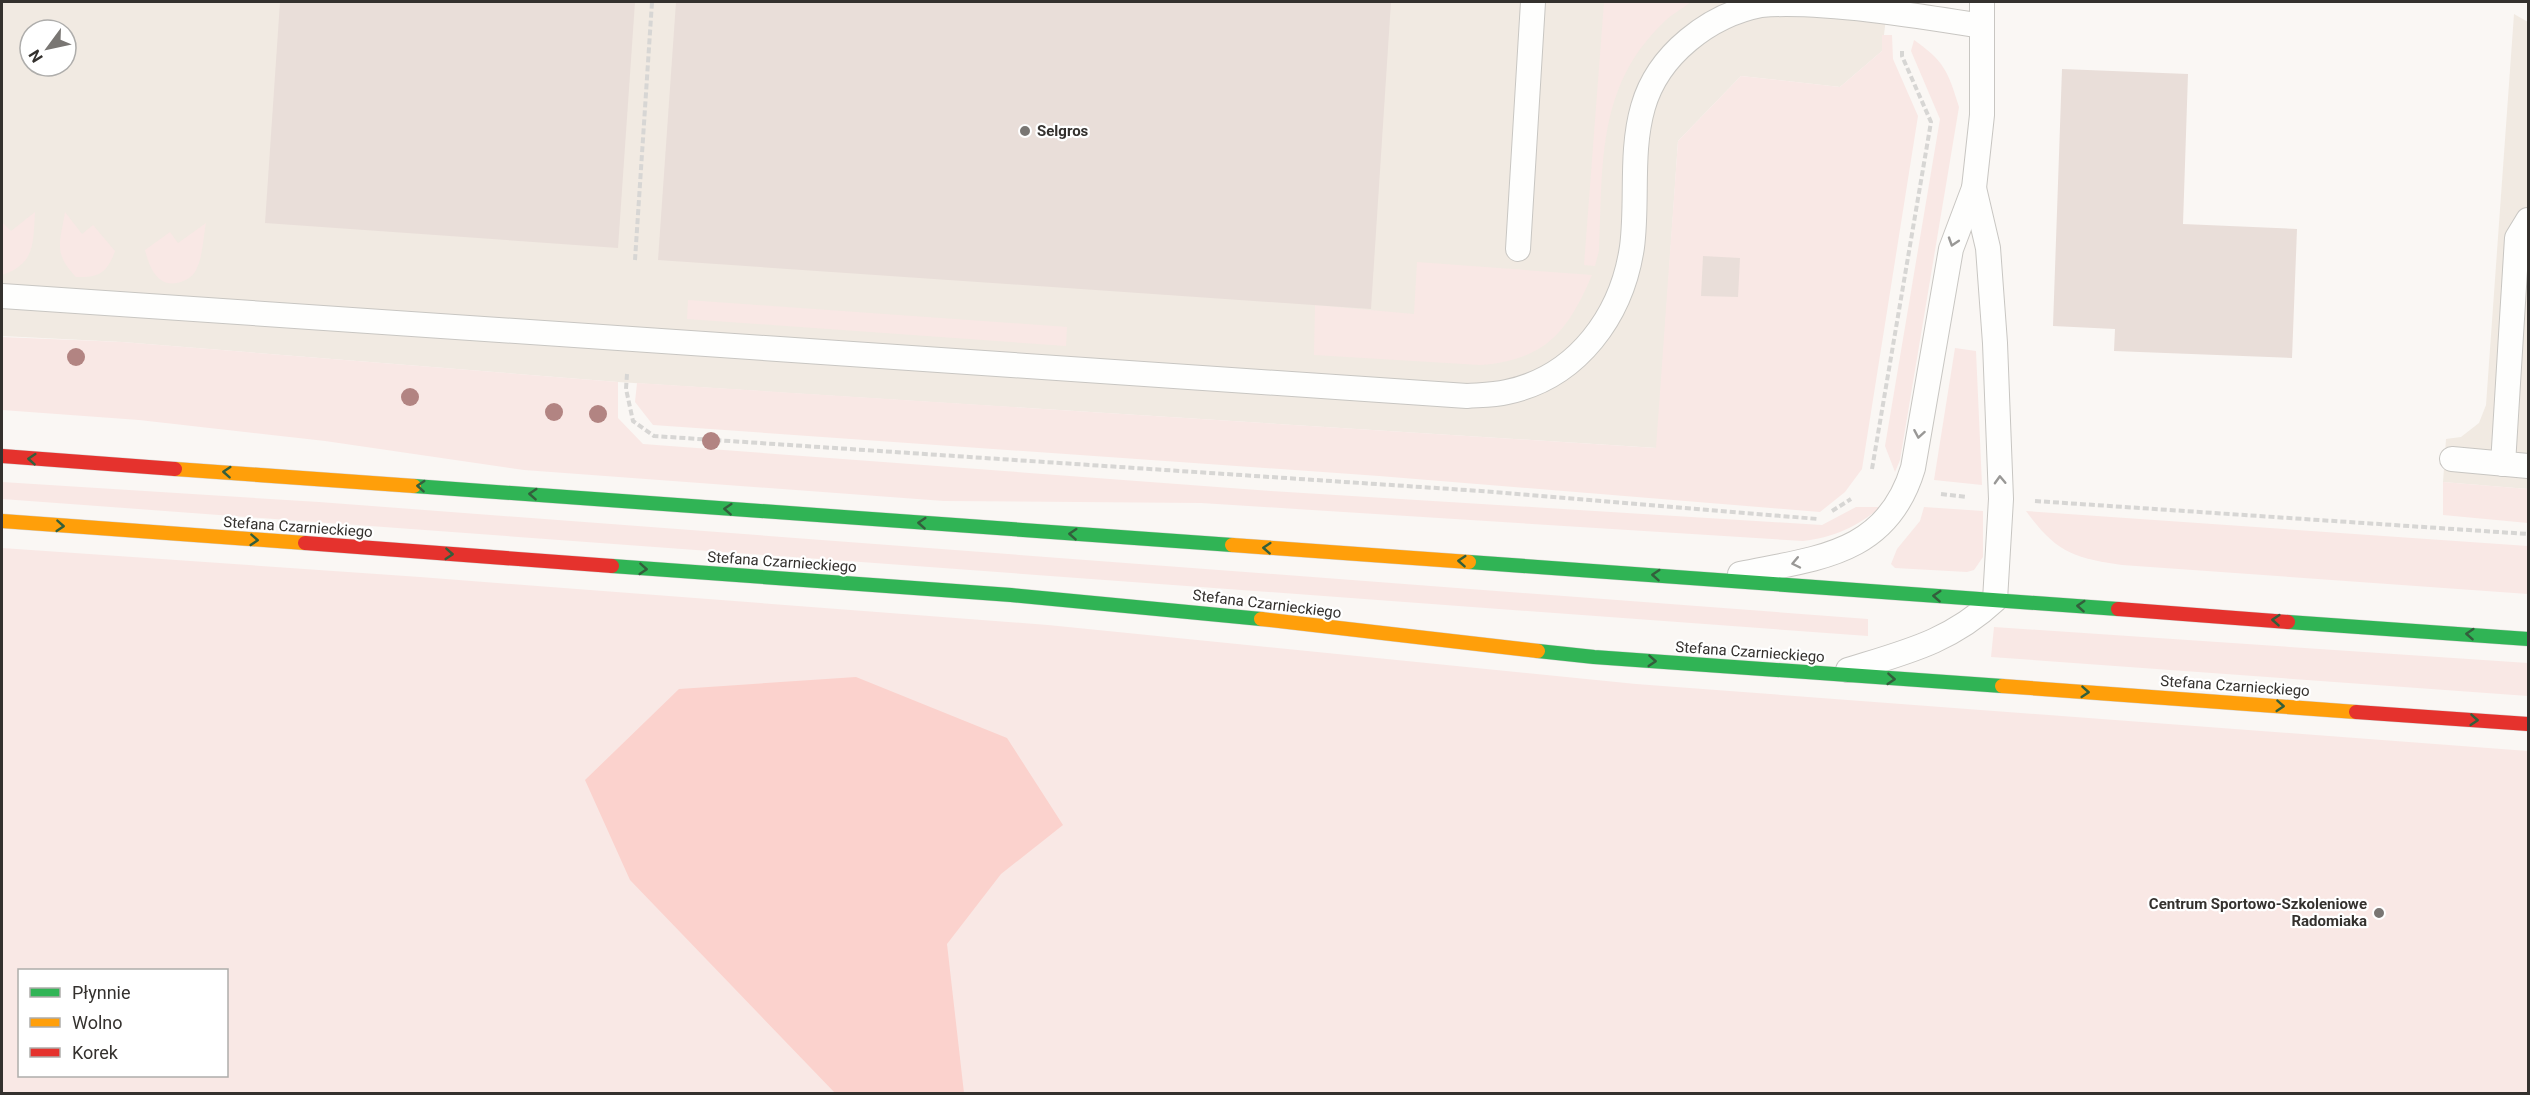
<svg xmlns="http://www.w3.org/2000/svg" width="2530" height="1095" font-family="Roboto,sans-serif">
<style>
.built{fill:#f1eae2;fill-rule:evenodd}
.green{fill:#f9e8e5;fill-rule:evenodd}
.forest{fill:#fbd2cd}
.building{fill:#e9ded9}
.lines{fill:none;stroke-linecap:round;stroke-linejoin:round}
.lane-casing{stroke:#c8c6c2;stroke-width:26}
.fast-casing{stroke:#d5d3d1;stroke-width:15}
.slow-casing{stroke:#d5d3d1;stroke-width:15}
.jam-casing{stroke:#d5d3d1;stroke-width:15}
.path{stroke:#d7d6d4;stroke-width:4;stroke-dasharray:6 3;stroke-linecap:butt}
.lane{stroke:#fefefd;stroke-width:24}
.fast{stroke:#30b455;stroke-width:14}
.slow{stroke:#ff9f0a;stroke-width:14}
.jam{stroke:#e5322d;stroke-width:14}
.tree{fill:#b28482}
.oneway{stroke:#999896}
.oneway2{stroke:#335f3c}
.poi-dot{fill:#797673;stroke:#fff;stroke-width:2}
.labels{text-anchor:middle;stroke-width:4.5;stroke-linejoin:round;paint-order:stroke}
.poi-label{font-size:15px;font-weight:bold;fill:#34312e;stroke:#fff;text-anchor:start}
.street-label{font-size:15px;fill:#34312e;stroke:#fff}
</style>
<rect width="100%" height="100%" fill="#faf7f4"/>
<g class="built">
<path d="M2 2H1888L1882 51 1840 87 1741 76 1678 141 1657 448 618 382 122 342 2 336ZM30 30H66V66H30Z"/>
<polygon points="2514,14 2528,22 2528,489 2443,482 2446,439 2461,437 2479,423 2486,405"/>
</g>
<g class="green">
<path d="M1604 2H1691C1682 9 1670 15 1662 24 1596 88 1603 167 1599 251L1595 266 1584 265Z"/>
<polygon points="1882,35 1892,35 1893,59 1918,116 1862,469 1845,492 1820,512 1379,476 653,425 635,402 637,383 1656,448 1678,141 1741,76 1840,87 1882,51"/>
<path d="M1914 40C1944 61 1948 71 1959 107L1900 460 1895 472 1885 446 1940 119 1911 51Z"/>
<path d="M35 212C33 242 36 264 2 275V222L11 231Z"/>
<path d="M65 212 82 234 93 225 115 251C107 273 99 278 76 277 53 253 60 243 65 212Z"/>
<path d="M206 223C203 237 203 257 196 270 192 278 185 281 177 283 157 287 149 266 145 250L170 232 178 243Z"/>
<path d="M1417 262 1592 275C1567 333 1545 360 1480 365L1314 355 1315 305 1414 314Z"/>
<polygon points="688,300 1067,327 1066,346 687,319"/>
<path d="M2 337 122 342 618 382V418L643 444 1271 491 1822 525 1856 507H1881C1856 527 1835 537 1803 541L1201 503 944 501 524 470 325 441 139 420 2 410Z"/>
<polygon points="1955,348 1976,351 1982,485 1934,480"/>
<polygon points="2,482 319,502 1868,619 1868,636 2,499"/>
<polygon points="2443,482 2528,489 2528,523 2443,515"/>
<polygon points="1924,507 1983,511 1983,557 1974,570 1967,572 1895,568 1891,564 1897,549 1920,521"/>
<path d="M2026 511 2528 546V594L2122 565C2073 558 2056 552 2026 511Z"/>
<path d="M2 548 420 577 1048 625 1636 684 2528 751V1093H2ZM20 970H226V1076H20Z"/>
<polygon points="1994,627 2528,663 2528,696 1991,657"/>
</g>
<polygon class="forest" points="856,677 1007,738 1063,825 1001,874 947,944 964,1093 835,1093 630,880 585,780 679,689"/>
<g class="building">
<polygon points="280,2 635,2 618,248 265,223"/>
<polygon points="676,2 1391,2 1371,309 658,260"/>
<polygon points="2062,69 2188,74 2183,224 2297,229 2292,358 2114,351 2115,329 2053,326"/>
<polygon points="1703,256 1740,258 1738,297 1701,296"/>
</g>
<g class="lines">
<g class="lane-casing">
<g id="lane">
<polyline points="1518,249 1533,2"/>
<path d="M2 296 1467 396C1480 395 1494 395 1507 392 1578 377 1622 315 1632 247 1638 201 1630 152 1643 107 1658 54 1710 15 1761 5 1821 0 1920 16 1982 26"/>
<polyline points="2452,459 2528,466"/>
<polyline points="2503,464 2517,238 2528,220"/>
<path d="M1740 574C1817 558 1887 555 1913 468L1951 249 1974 188 1982 115V2"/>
<path d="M1848 670C1906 652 1950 642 1995 600L2001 499 1995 343 1988 248 1974 188"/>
</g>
</g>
<g class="fast-casing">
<g id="fast">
<polyline points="414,486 1232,545"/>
<polyline points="1469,562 2118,609"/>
<polyline points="612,566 1011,595 1261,619"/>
<polyline points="2288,622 2528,639"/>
<polyline points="1538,651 1594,657 2002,686"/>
</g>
</g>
<g class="slow-casing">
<g id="slow">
<polyline points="175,469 414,486"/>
<polyline points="2,521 305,543"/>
<polyline points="1232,545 1469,562"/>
<polyline points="1261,619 1538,651"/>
<polyline points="2002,686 2356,712"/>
</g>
</g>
<g class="jam-casing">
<g id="jam">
<polyline points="2,456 175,469"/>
<polyline points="305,543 612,566"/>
<polyline points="2118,609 2288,622"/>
<polyline points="2356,712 2528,724"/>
</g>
</g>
<g class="path">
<polyline points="635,260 652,2"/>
<polyline points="627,374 626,389 633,421 654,436 1481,491 1818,519"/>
<polyline points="1872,469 1931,122 1902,56 1902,50"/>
<polyline points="1941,494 1967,497"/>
<polyline points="2035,501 2528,534"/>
<polyline points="1832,511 1851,499"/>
</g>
<use href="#lane" class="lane"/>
<use href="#fast" class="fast"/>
<use href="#slow" class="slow"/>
<use href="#jam" class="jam"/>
</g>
<g class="tree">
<circle cx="76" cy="357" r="9"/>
<circle cx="410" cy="397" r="9"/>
<circle cx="554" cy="412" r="9"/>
<circle cx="598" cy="414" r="9"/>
<circle cx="711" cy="441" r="9"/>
</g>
<defs><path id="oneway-chevron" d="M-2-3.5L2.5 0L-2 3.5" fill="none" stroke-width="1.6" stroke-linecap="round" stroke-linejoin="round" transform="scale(1.5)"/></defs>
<g class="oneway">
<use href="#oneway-chevron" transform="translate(1953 242) rotate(108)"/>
<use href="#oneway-chevron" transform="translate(1919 434) rotate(100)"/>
<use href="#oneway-chevron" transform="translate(2000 480) rotate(-92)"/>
<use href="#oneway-chevron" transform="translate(1796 563) rotate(168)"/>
</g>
<g class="oneway2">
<use href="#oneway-chevron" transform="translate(32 459) rotate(-176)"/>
<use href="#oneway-chevron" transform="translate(227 472) rotate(-176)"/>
<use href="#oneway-chevron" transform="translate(421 486) rotate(-176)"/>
<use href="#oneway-chevron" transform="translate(533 494) rotate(-176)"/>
<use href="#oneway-chevron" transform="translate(728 509) rotate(-176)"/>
<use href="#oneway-chevron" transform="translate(922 523) rotate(-176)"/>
<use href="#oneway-chevron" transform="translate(60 526) rotate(4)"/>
<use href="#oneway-chevron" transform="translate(1073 534) rotate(-176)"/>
<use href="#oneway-chevron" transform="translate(254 540) rotate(4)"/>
<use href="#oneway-chevron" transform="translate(1267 548) rotate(-176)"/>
<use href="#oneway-chevron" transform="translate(449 554) rotate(4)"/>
<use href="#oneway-chevron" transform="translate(1462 561) rotate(-176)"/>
<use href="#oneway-chevron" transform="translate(643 569) rotate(4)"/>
<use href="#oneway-chevron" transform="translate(1656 575) rotate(-176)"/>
<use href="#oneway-chevron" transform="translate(1937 596) rotate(-176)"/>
<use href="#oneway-chevron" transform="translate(2081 606) rotate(-176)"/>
<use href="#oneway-chevron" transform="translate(2276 620) rotate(-176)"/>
<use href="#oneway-chevron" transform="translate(2470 634) rotate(-176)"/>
<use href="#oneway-chevron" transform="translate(1652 661) rotate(4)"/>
<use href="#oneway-chevron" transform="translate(1891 679) rotate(4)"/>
<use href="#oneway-chevron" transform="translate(2085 692) rotate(4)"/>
<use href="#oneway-chevron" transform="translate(2280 706) rotate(4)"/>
<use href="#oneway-chevron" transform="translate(2474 720) rotate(4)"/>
</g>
<g class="poi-dot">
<circle cx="1025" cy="131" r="6"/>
<circle cx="2379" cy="913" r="6"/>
</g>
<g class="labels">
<g class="poi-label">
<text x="1037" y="136">Selgros</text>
<text x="2367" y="909" text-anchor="end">Centrum Sportowo-Szkoleniowe<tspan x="2367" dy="17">Radomiaka</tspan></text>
</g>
<g class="street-label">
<text transform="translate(298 527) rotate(4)" y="5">Stefana Czarnieckiego</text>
<text transform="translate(782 562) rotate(4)" y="5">Stefana Czarnieckiego</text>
<text transform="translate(1267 604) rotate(7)" y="5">Stefana Czarnieckiego</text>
<text transform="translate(1750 652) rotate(4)" y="5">Stefana Czarnieckiego</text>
<text transform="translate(2235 686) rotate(4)" y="5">Stefana Czarnieckiego</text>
</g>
</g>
<rect width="2530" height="1095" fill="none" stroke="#34312e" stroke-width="6"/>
<rect x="18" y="969" width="210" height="108" fill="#ffffff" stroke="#aeadab" stroke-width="1.5"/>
<rect x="30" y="988" width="30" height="9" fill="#30b455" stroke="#aeadab" stroke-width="1.5"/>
<text x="72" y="999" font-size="18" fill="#34312e">Płynnie</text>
<rect x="30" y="1018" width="30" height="9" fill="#ff9f0a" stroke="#aeadab" stroke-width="1.5"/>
<text x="72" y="1029" font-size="18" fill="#34312e">Wolno</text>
<rect x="30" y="1048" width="30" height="9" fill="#e5322d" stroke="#aeadab" stroke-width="1.5"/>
<text x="72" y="1059" font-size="18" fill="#34312e">Korek</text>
<g transform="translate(48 48) rotate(237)"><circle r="28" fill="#ffffff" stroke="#aeadab" stroke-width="1.5"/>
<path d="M0-4.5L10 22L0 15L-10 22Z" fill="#797673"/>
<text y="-9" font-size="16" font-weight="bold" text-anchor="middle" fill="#34312e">N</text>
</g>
</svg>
